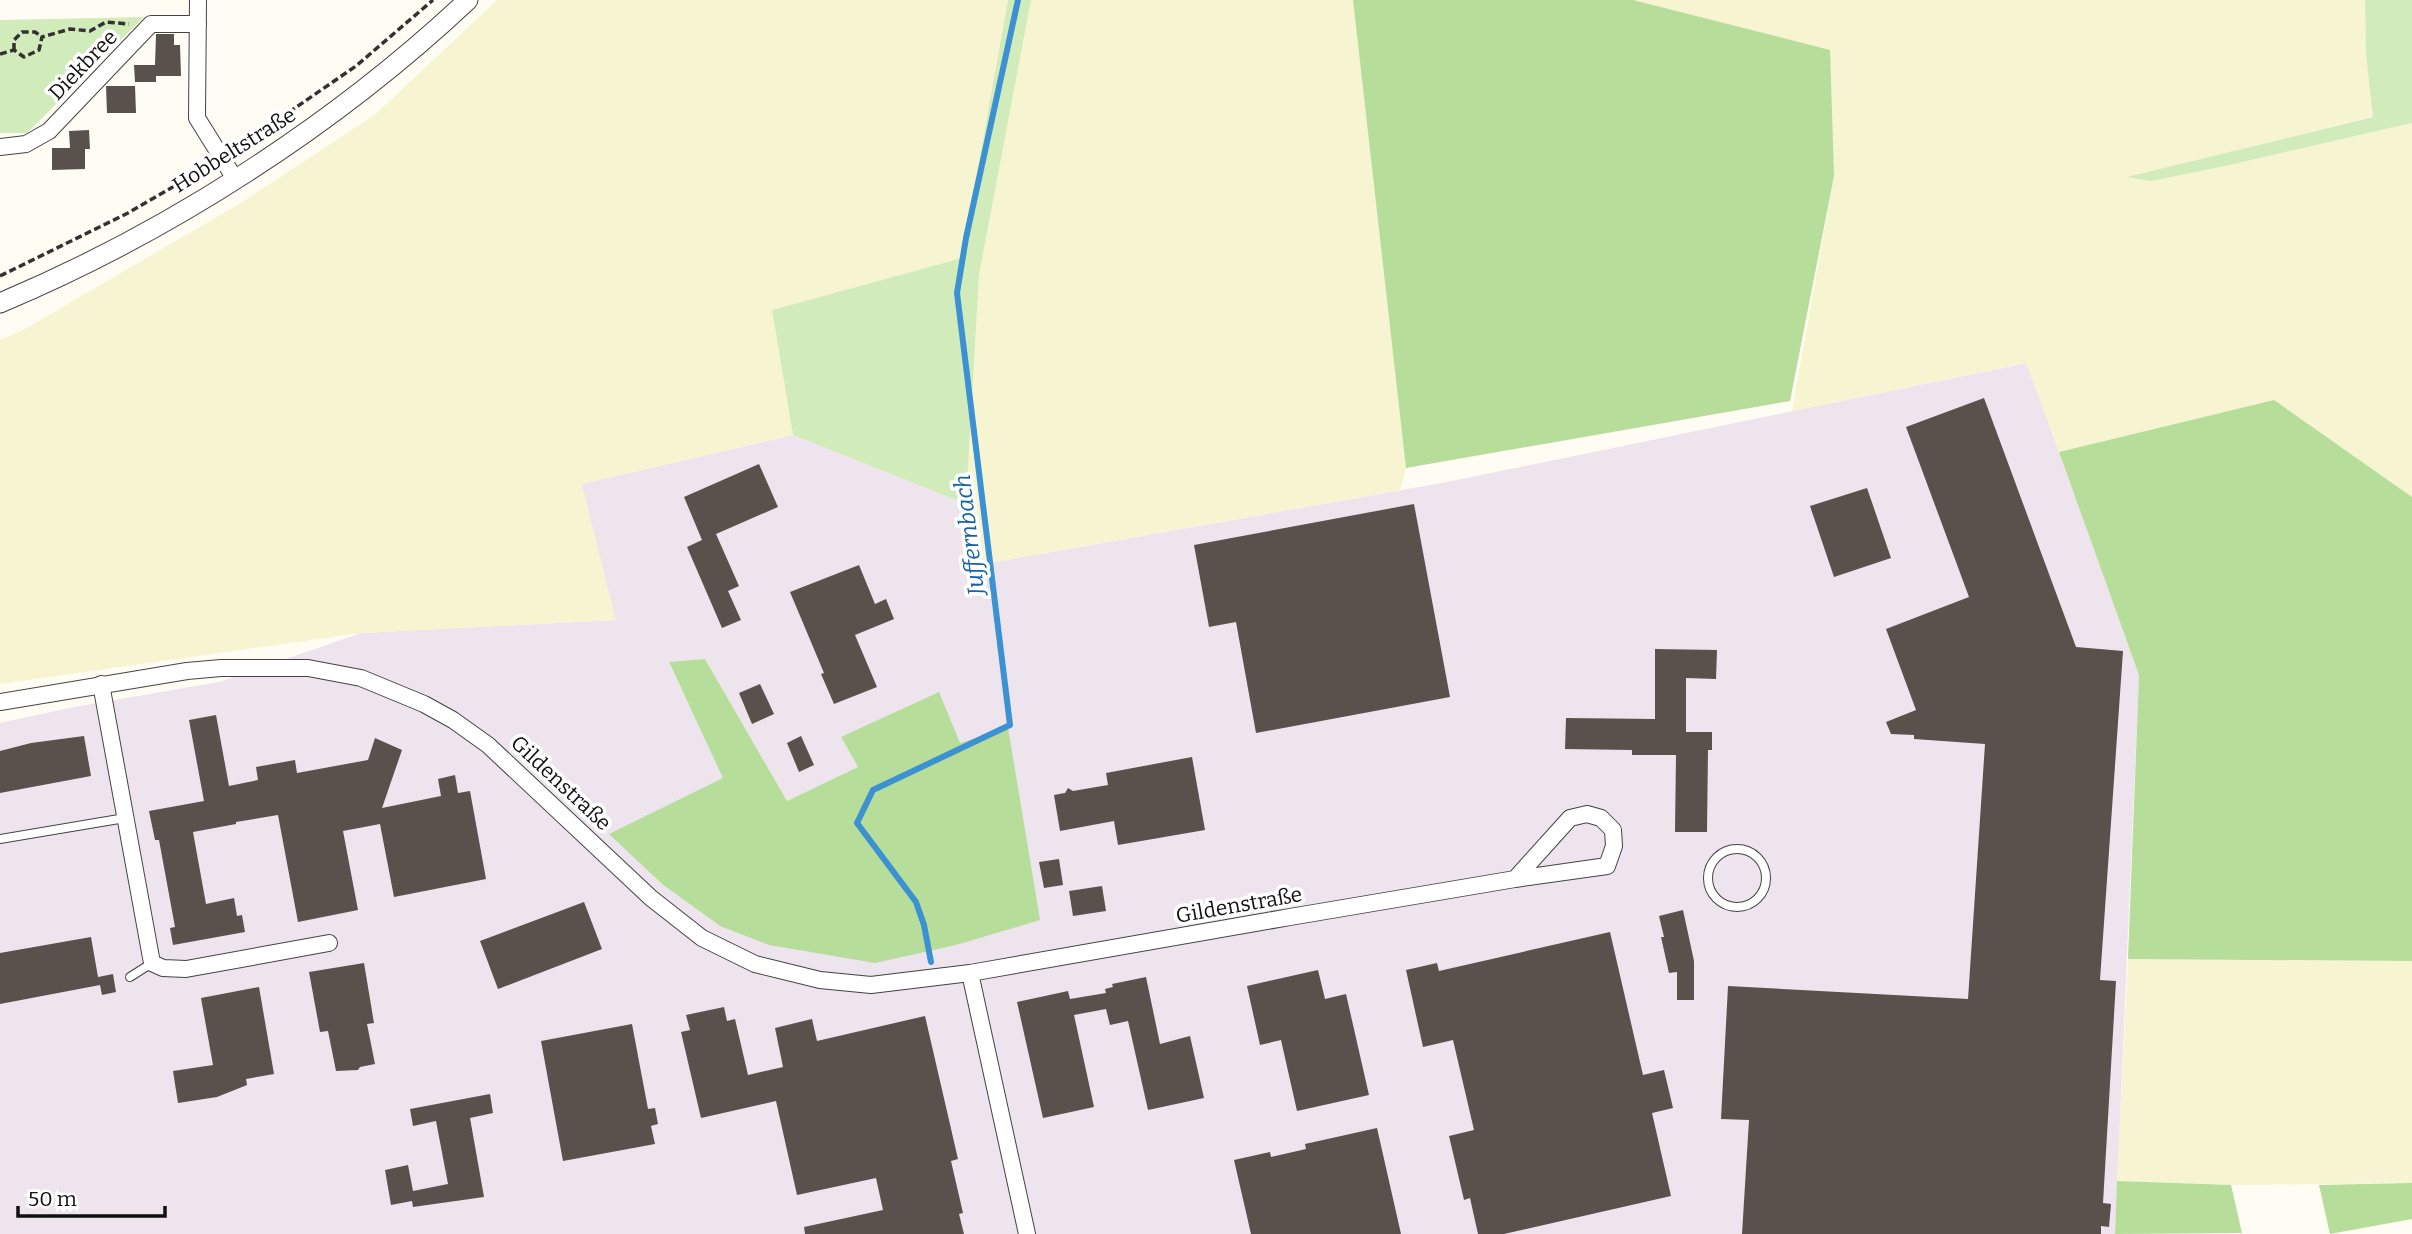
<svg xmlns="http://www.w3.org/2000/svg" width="2412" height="1234" font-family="Bitter,serif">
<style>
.industrial{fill:#ede4ee;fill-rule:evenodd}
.farmland{fill:#f6f4d1}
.green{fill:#d2ebba}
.forest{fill:#b6dd99}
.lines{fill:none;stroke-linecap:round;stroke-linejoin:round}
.stream{stroke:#3b91d1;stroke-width:6}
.building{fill:#59514c}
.service-casing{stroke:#434343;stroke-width:10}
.minor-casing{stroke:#434343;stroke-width:18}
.tertiary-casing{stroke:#434343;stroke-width:21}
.path{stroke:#323232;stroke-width:3.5;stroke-dasharray:7 3.5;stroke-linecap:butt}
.service{stroke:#fff;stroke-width:8}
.minor{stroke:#fff;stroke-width:16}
.tertiary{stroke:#fff;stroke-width:19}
.labels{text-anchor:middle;stroke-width:7;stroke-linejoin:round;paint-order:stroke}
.street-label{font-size:21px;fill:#101010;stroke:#fff}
.water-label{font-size:23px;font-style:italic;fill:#1463a6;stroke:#fff}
</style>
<rect width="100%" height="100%" fill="#fffdf3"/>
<path class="industrial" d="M2027 363 2139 675 2115 1234H0V723L74 707 219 682 361 633 615 620 581 484 793 435 966 504 984 564 1447 482ZM705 659 787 801 858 767 841 737 960 743 1008 729 720 926 662 884 610 834 724 778 669 663Z"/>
<g class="farmland">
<polygon points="497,0 1008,0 962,258 772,310 793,435 582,484 616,620 361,633 0,684 0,340 25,329 239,204 376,114"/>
<polygon points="1031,0 1353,0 1406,468 1400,490 984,564 966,504 979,275"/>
<polygon points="1633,0 2365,0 2366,54 2374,116 2129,177 2151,180 2230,165 2412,123 2412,497 2274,400 2059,452 2026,363 1792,411 1834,176"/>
<polygon points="2128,959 2412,961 2412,1183 2231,1185 2117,1181"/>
</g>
<g class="green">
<polygon points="1008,0 1031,0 979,275 966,504 793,435 772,310 962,258"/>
<polygon points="2365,0 2412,0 2412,123 2230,165 2151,181 2127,177 2373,117 2366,54"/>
<polygon points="144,17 27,133 0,133 0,20"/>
</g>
<g class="forest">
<polygon points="1353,0 1633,0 1830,50 1834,176 1790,401 1406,468"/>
<polygon points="2274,400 2412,497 2412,961 2128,959 2139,675 2059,452"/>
<polygon points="705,659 787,801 858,767 841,737 939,692 960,743 1008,728 1040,920 956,945 875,963 769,945 720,926 662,884 609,834 723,778 669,662"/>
<polygon points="2117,1181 2231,1185 2242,1233 2115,1234"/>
<polygon points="2412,1183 2412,1219 2330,1234 2319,1185"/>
</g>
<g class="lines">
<polyline class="stream" points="931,962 924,925 916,902 857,823 873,790 1010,725 957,293 966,238 1018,0"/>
</g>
<g class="building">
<polygon points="156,34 174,34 174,45 180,45 181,76 156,76 156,82 135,82 134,65 155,65"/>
<polygon points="106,86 135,86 136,113 107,113"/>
<polygon points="89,130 90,149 85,149 85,169 52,170 52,148 70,148 69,131"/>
<polygon points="1984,398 2076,647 2123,651 2100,980 2116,981 2103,1203 2111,1204 2109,1227 2101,1226 2101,1234 1742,1234 1749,1120 1721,1119 1728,986 1968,999 1985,744 1914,739 1914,735 1891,734 1886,722 1916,710 1886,629 1969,597 1906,427"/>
<polygon points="759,464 778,507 716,534 739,586 728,591 741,620 722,628 687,547 702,540 684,497"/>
<polygon points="1867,488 1891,558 1834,577 1810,506"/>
<polygon points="1414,504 1450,697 1256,733 1236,622 1209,627 1194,545"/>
<polygon points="859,565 875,604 886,599 894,619 855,635 877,687 834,704 821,674 824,673 790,592"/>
<polygon points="1655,649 1717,650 1716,679 1686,678 1686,732 1712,732 1712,750 1708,750 1707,832 1675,832 1676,755 1632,755 1632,750 1565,749 1566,718 1655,719"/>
<polygon points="760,684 774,714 752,724 739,693"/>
<polygon points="216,715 229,786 258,780 256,767 295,760 297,773 368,760 375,738 402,750 382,808 441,796 438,779 455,775 458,793 470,791 486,879 394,897 380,824 343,831 358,910 298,922 278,815 236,822 236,824 193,832 206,904 234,898 237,916 242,915 245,932 173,945 170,928 175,927 159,840 155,840 149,811 204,801 189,720"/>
<polygon points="84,736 91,776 0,793 0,751 31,743"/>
<polygon points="801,736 814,765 799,772 787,743"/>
<polygon points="1192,757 1205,830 1118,845 1114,821 1060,831 1054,795 1065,793 1068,788 1073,791 1108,785 1106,773"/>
<polygon points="1059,859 1063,885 1044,888 1039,862"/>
<polygon points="1102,886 1106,911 1073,916 1069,891"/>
<polygon points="584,902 602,949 498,989 480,941"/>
<polygon points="1683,910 1694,961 1694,1000 1677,1000 1677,972 1669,973 1661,937 1664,937 1659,916"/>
<polygon points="1610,932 1643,1075 1664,1070 1673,1108 1652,1113 1671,1196 1504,1234 1478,1234 1470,1198 1464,1200 1449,1136 1474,1130 1453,1040 1423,1047 1406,970 1437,963 1439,971"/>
<polygon points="91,937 98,977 113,974 116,992 102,995 100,985 0,1004 0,953"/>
<polygon points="364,963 374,1023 367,1024 375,1064 360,1067 358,1070 336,1071 328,1031 320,1032 309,972"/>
<polygon points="1318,970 1325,999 1346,994 1369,1095 1297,1111 1281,1040 1260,1045 1247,986"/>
<polygon points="1146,977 1160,1044 1190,1036 1204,1098 1148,1110 1128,1021 1110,1025 1106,1009 1074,1015 1094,1107 1043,1118 1017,1002 1068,991 1070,999 1106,993 1105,989 1113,987 1112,984"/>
<polygon points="259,987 274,1074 246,1079 247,1085 217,1097 178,1103 173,1071 213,1065 201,998"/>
<polygon points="724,1007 727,1021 735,1019 748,1075 783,1067 775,1028 812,1019 817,1041 925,1016 958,1159 951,1161 963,1213 959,1214 964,1234 805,1234 804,1227 883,1210 876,1178 797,1195 776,1101 701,1118 681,1032 690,1030 686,1015"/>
<polygon points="632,1024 648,1109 655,1108 658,1124 651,1126 655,1144 563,1161 541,1041"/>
<polygon points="490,1094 493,1113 470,1118 484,1197 413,1207 412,1201 391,1205 385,1170 408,1165 413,1191 448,1184 436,1121 413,1126 410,1109"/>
<polygon points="1377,1128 1401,1234 1251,1234 1234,1160 1270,1152 1271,1157 1306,1149 1305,1144"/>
</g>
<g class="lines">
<g class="service-casing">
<g id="service">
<polyline points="0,839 125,818"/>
<circle cx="1737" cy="878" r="29"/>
<polyline points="130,977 152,963"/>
</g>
</g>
<g class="minor-casing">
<g id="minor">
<polyline points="198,0 197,118 235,179"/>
<polyline points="0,147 26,144 49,131 151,24 198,24"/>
<polyline points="101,684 152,963 163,968 186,969 329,943"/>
<polyline points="0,702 187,671 221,668 308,668 361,678 424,704 453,720 488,745 651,898 702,938 755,964 820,980 871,985 970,973 1290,917 1515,879 1607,866 1614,846 1613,830 1601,818 1587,814 1570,818 1515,879"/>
<polyline points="970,973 1027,1234"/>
</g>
</g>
<g class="tertiary-casing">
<path id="tertiary" d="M0 303C169 232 335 125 468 0"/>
</g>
<g class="path">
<polyline points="14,50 14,40 22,32 35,32 42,37"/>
<polyline points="0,54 14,50 24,57 39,50 42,37 70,29 90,31 106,22 129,24"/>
<polyline points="237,148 356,66 433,0"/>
<polyline points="0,276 128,213 207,167"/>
</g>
<use href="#service" class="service"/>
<use href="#minor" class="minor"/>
<use href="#tertiary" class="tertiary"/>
</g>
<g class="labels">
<g class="street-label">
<text transform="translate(83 65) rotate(-46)" y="7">Diekbree</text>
<text transform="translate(234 150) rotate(-32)" y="7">Hobbeltstraße</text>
<text transform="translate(561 783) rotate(43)" y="7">Gildenstraße</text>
<text transform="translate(1239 905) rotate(-10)" y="7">Gildenstraße</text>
</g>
<g class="water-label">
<text transform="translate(969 535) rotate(-97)" y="8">Juffernbach</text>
</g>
</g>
<path d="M18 1206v10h147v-10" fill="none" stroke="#101010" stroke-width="3.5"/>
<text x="28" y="1206" font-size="21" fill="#101010" stroke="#ffffff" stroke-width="5" paint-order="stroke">50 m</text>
</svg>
